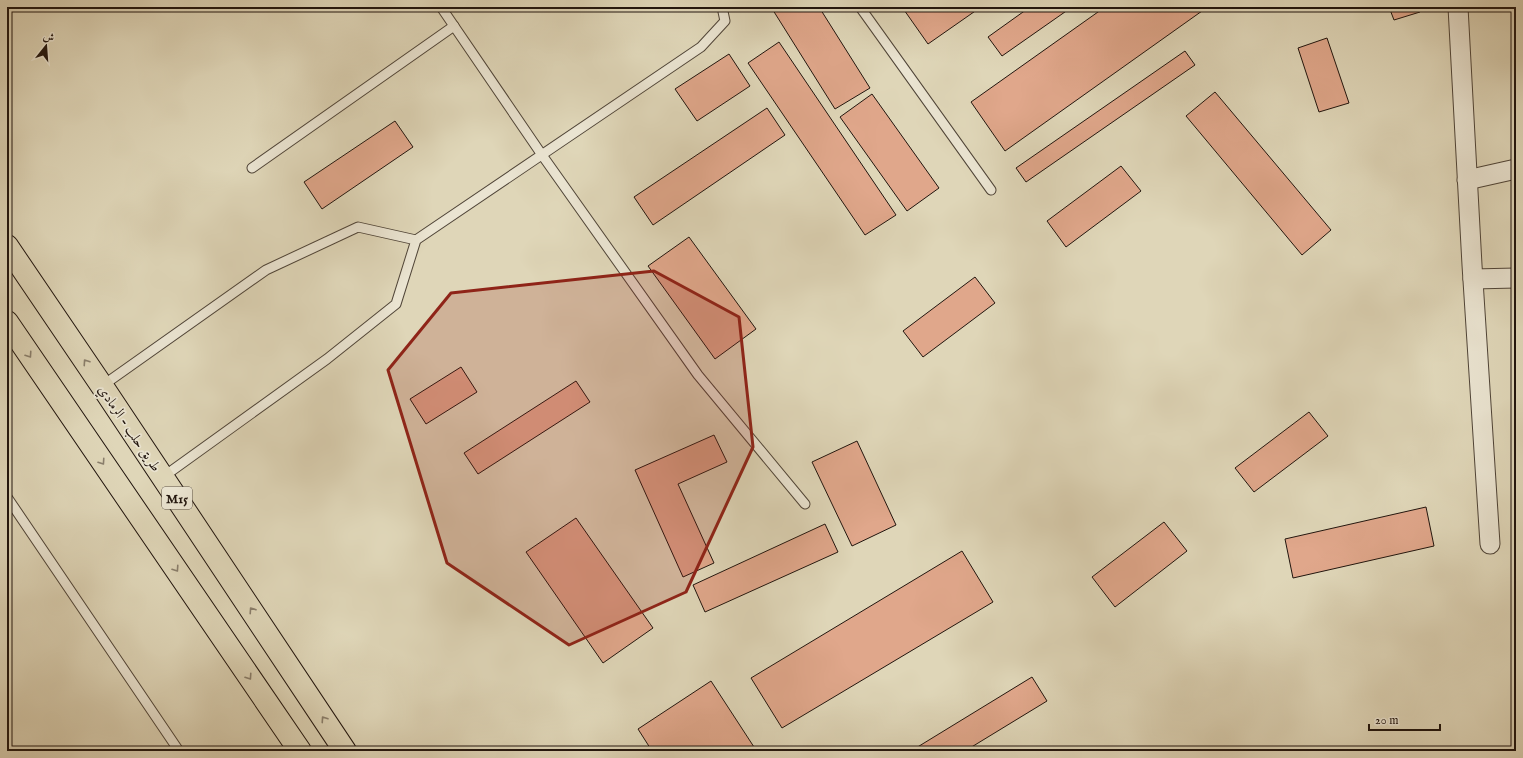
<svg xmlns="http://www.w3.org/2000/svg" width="1523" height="758" font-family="'IM FELL English',Amiri,serif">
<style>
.building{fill:#e0a78b;stroke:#21150e}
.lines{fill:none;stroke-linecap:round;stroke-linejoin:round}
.lane-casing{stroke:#504538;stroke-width:11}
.street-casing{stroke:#504538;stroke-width:21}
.highway-casing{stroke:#21150e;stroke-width:24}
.lane{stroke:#eae4d1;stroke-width:9}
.street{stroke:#eae4d1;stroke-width:19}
.highway{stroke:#dfd6b8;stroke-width:22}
.oneway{stroke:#8a7f6c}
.marked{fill:#8f2418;fill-opacity:0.2;stroke:#8f2418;stroke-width:3;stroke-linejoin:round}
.labels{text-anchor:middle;stroke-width:3.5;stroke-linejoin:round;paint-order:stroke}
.shield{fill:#eae4d1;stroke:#5d5348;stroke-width:1}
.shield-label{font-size:13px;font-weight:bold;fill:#21150e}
.street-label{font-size:14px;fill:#21150e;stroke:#eae4d1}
</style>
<rect width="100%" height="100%" fill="#dfd6b8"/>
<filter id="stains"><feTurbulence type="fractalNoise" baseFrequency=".005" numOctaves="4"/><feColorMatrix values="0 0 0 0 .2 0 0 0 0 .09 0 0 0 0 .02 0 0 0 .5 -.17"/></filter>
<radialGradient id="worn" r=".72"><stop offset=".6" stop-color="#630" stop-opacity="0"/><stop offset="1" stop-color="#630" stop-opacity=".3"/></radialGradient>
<g class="building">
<polygon points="771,7 819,7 870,88 835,109"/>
<polygon points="902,7 981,7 928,44"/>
<polygon points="1030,7 1072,7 1002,56 988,37"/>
<polygon points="1105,7 1199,7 1202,11 1005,151 971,102"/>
<polygon points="1389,7 1419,7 1420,12 1394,20"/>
<polygon points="1327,38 1349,103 1319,112 1298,48"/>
<polygon points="779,42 896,215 865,235 748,63"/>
<polygon points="1185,51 1195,65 1026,182 1016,168"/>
<polygon points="729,54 750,86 697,121 675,89"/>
<polygon points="1215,92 1331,230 1302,255 1186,116"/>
<polygon points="872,94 939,188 907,211 840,117"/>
<polygon points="767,108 785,135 653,225 634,197"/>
<polygon points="395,121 413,147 322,209 304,182"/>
<polygon points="1121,166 1141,191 1066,247 1047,221"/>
<polygon points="689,237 756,329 715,359 648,266"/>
<polygon points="975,277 995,303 923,357 903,331"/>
<polygon points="461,367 477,392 426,424 410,399"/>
<polygon points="576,381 590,402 478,474 464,453"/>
<polygon points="1309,412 1328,436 1254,492 1235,468"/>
<polygon points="714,435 727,462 678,484 714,563 683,577 635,470"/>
<polygon points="857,441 896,525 852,546 812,462"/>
<polygon points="1426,507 1434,546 1293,578 1285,539"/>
<polygon points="576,518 653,628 603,663 526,552"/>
<polygon points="1164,522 1187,551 1115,607 1092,577"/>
<polygon points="825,524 838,552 705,612 693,585"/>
<polygon points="962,551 993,602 782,728 751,678"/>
<polygon points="1032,677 1047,701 965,751 911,751"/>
<polygon points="711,681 754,747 747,751 652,751 638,729"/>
</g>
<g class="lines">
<g class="lane-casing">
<g id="lane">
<polyline points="441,7 542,155 698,375 805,504"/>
<polyline points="860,7 991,190"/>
<polyline points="252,168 454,26"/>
<polyline points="102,386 266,270 358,227 416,240"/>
<polyline points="163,477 327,359 396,304 416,240 701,47 725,21 722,7"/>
<polyline points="7,497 179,751"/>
</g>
</g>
<g class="street-casing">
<g id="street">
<polyline points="1458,7 1472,265 1490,544"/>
<polyline points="1467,180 1516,169"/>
<polyline points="1473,279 1516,278"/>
</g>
</g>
<g class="highway-casing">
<g id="highway">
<polyline points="7,246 102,386 345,751"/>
<polyline points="7,322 300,751"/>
</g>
</g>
<use href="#lane" class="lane"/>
<use href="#street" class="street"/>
<use href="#highway" class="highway"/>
</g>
<defs><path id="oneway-chevron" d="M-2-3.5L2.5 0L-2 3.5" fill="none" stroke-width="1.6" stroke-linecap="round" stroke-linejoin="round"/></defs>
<g class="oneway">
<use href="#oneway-chevron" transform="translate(29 355) rotate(56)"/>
<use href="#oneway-chevron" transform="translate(86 362) rotate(-124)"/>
<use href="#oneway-chevron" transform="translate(102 462) rotate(56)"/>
<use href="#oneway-chevron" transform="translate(176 569) rotate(56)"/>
<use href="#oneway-chevron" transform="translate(252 610) rotate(-124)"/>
<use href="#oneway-chevron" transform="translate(249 677) rotate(56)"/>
<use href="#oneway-chevron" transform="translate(324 719) rotate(-124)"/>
</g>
<path class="marked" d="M654 271 739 317 753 447 686 592 569 645 447 563 388 370 451 293Z"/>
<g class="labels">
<rect class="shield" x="162" y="487" width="30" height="22" rx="3"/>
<g class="shield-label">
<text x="177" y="503">M15</text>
</g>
<g class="street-label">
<text transform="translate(130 428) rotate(56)" y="5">طريق حلب - الرمادي</text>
</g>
</g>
<rect width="1523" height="758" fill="none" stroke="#dfd6b8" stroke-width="24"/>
<rect x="8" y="8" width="1507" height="742" fill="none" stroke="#21150e" stroke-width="2"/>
<rect x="12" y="12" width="1499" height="734" fill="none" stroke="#21150e"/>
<g transform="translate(46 46) rotate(17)" stroke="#eae4d1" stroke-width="3" paint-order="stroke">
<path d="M0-3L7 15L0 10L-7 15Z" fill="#21150e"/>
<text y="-6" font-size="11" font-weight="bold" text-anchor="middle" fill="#21150e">ش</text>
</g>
<path d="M1369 724v6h71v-6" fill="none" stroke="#21150e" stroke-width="2"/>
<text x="1375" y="724" font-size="12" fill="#21150e" stroke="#eae4d1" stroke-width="3" paint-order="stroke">20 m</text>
<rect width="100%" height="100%" filter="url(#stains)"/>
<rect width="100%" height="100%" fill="url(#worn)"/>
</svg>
